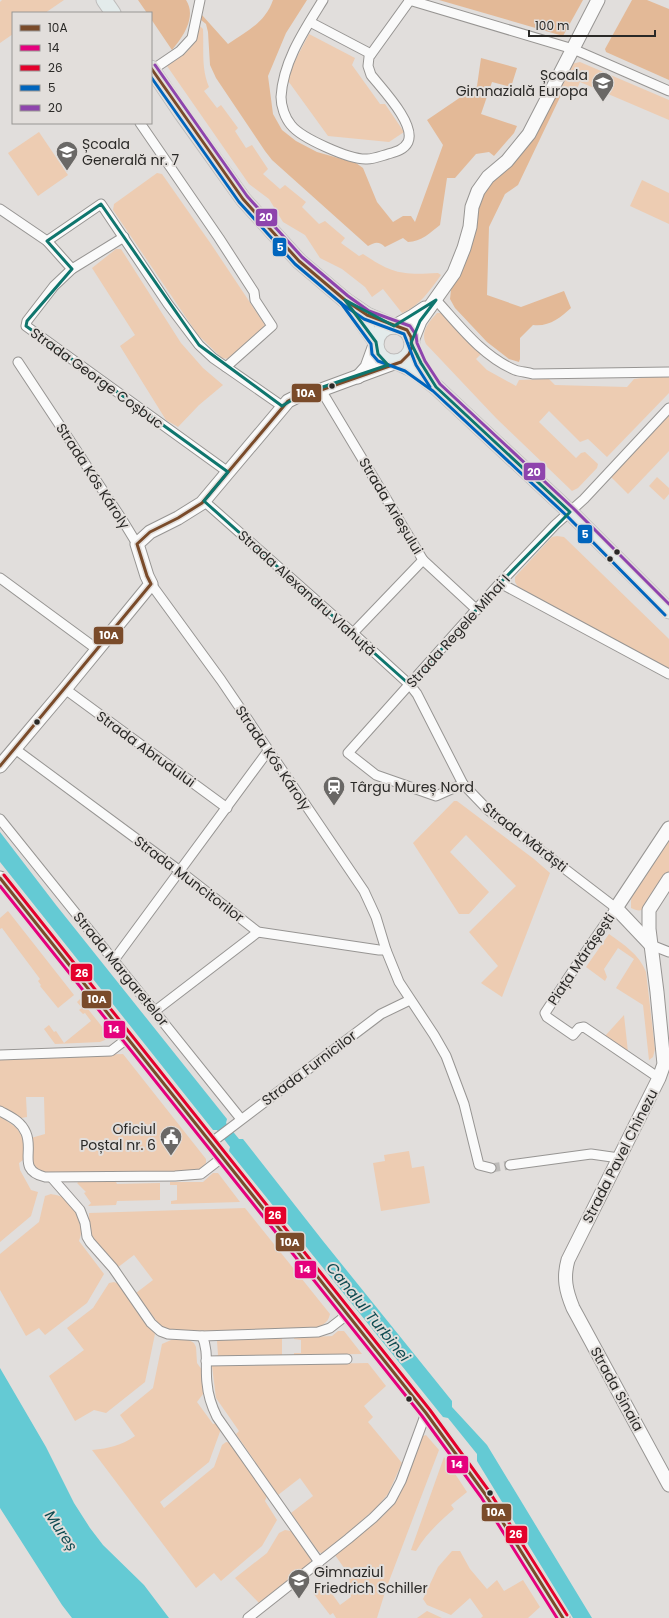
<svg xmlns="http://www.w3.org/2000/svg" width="669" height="1618" font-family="Poppins,sans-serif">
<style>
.green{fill:#edccb2}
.forest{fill:#e3b997}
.water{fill:#64cad4}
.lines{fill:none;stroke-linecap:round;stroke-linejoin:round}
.street-tunnel{stroke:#bcbab8;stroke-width:9;stroke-dasharray:9 4.5;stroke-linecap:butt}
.street-casing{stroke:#979593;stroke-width:11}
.secondary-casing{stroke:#979593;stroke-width:15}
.primary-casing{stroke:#bebcbb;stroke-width:17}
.street{stroke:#fafafa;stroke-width:9}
.secondary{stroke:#fafafa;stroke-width:13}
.primary{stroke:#e3ebeb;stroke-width:15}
.bus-1-casing{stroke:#e2dedb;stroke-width:6}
.bus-2-casing{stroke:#e2dedb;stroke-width:6}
.bus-3-casing{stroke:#e2dedb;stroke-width:6}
.bus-4-casing{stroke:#e2dedb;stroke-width:6}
.bus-5-casing{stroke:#e2dedb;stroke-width:6}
.bus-1{stroke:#7a4b2a;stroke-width:3}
.bus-2{stroke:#e5007d;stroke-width:3}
.bus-3{stroke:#e4002b;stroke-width:3}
.bus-4{stroke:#0065bd;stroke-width:3}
.bus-5{stroke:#8e44ad;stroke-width:3}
.marked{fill:none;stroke:#0f766e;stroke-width:3;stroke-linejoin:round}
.bus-dot{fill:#2a2927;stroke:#e2dedb;stroke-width:1.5}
.labels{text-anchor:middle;stroke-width:4;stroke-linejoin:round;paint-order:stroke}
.poi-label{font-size:14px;fill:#2a2927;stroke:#e2dedb;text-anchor:start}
.street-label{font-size:14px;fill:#2a2927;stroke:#e2dedb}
.water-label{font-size:15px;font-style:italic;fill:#0e4b51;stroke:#e2dedb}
.line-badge{stroke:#e2dedb;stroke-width:1.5}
.badge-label{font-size:11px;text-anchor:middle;font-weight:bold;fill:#fff}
</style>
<rect width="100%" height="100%" fill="#e1dedc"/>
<g class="green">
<polygon points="2,0 64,0 45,13 13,13 13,34 0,43 0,2"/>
<path d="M200 26 203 29C204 49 201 68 209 87L204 91 217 108 221 105 238 128 235 131 246 148 252 145 268 169 263 174 280 189 285 185 306 202 302 207 319 224 325 221 345 238 341 243 359 256 363 254C393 274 402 275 438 273L441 275C431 289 419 307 402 313L383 289 372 297 365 287 342 269 320 258 305 235 283 222 269 199 249 184 167 66C188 52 193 50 200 26Z"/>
<polygon points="309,34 355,58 352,65 380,104 385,104 404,132 389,142 328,136 286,78"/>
<polygon points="580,62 669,100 669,120 580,82 574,96 558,86 571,64"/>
<polygon points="39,132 68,175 38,196 8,153"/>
<polygon points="157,173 162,174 211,244 265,325 264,330 229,359 222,358 198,335 113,210 114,204"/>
<polygon points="642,180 669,193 669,224 630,206"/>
<polygon points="116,249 121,249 181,343 203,368 223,385 199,405 178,427 166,420 120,346 135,335 92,268"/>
<path d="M437 313H442L482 353 476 359 487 370 516 386 519 380 549 379 555 385 627 387 634 379 657 376 669 377V393L607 457 588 439 580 442 549 411 539 422 576 458 581 453 585 452 598 464 597 468 578 488 572 491 496 418 426 344C420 332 429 322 437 313Z"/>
<polygon points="669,413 669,451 628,494 610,476"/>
<polygon points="657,477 669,488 669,494 664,500 649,486"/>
<polygon points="557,536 564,537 669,639 669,669 518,587 515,582 515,577 552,537"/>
<polygon points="454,801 457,801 534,859 550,873 502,997 481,983 498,966 469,932 516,886 466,835 450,852 489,892 469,914 459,914 413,843"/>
<path d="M669 839V873L645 909C640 911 637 911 631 908V901L632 895Z"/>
<polygon points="8,911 74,995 58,1008 40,986 41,985 38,981 40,979 2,928 0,929 0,918"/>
<path d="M609 934C624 945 639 954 646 972L655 1049 653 1057 649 1060 643 1005 616 988 634 959 618 948 604 969 607 977 605 981 586 967Z"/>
<polygon points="80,999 107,1033 108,1037 105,1040 100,1042 55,1044 44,1029 49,1025 54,1032 56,1031 64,1043 91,1021 85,1013 83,1014 79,1010 82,1008 77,1002"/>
<polygon points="624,1015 628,1052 605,1036"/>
<polygon points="123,1054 206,1159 206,1163 199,1170 194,1171 47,1174 35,1169 32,1163 31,1138 45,1134 44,1097 26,1097 27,1117 21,1118 0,1106 0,1058"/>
<path d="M0 1117C22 1129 25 1135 23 1160L19 1163 20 1170 31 1190 38 1192 31 1216 0 1242Z"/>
<polygon points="409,1151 412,1168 424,1166 430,1203 381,1211 373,1163 385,1161 384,1155"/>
<polygon points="213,1173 218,1173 240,1202 171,1204 171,1201 177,1200 177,1185 170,1185 170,1182 203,1182"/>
<polygon points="115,1180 117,1184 160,1183 160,1200 117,1201 116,1205 88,1206 91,1203 84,1193 86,1192 77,1183 80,1181"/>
<path d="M51 1194C56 1195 63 1196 67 1200 79 1210 85 1225 79 1241L104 1274 87 1303 45 1335 39 1328 26 1336 0 1290V1254L39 1222 45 1196Z"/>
<path d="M245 1208 330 1314C328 1324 322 1325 313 1329L211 1331 168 1330 161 1327 136 1293 153 1280 134 1255 117 1268 92 1236 89 1228V1213Z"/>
<polygon points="114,1282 119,1284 155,1334 145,1382 106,1413 94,1410 75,1421 49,1376 84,1350 67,1328 93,1308 109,1283"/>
<polygon points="338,1331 344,1331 362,1354 294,1355 294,1353 301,1353 301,1340 294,1339 294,1338 332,1336"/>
<polygon points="282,1338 282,1356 212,1357 218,1355 217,1341 212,1340"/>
<path d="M171 1340H189L194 1343 196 1347 197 1363 202 1370 203 1394 197 1402 213 1424 217 1423 221 1429 209 1462 160 1502 164 1508 214 1467 222 1445 226 1442 231 1443 267 1496 265 1501 277 1520 262 1546 221 1581 214 1573 196 1588 92 1450C110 1448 120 1446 135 1436L120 1415 153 1388 162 1344Z"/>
<polygon points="368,1363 386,1386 364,1406 373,1417 368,1422 402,1463 388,1494 376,1508 325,1553 321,1553 318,1551 291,1513 313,1496 300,1478 278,1495 236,1434 239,1431 216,1398 212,1366"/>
<polygon points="426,1435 439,1450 386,1589 377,1618 336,1618 333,1613 330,1615 313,1593 325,1584 340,1605 351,1597 349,1575 335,1555 383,1516 395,1502 420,1441 423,1436"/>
<path d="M444 1457 467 1492 451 1505 454 1509C439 1522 426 1534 416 1551L411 1550Z"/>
<polygon points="285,1530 291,1531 310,1555 311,1560 310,1564 259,1603 235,1578 267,1553 279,1533"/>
<polygon points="452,1551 460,1551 470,1569 487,1589 497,1580 504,1591 523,1580 540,1607 528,1618 481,1618 483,1616 470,1598 451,1615 427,1605 423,1599 438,1567"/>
<polygon points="427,1611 442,1618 417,1618"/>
</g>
<g class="forest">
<path d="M138 0H186C197 17 183 37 172 50L151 19V13H147Z"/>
<path d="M273 0H307L286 33 268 76 273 114 282 130 296 141 317 152 356 163 363 168 377 202 393 222 403 216H411L415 222 443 145 427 120 477 86 481 58 517 68 511 87 492 82 481 114 517 126 514 133 494 156 489 152 476 154 455 178H447L440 225C431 232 421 242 408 242L403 238 385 247C379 241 375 242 368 246L272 160 265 151 216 78 210 65 208 32 206 24 201 20 202 15 228 44C247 31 265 23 273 0Z"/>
<polygon points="439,0 583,0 563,36"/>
<polygon points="632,0 647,0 669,9 669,80 606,52 605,49"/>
<path d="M559 89 562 93 518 185 505 194 489 227 487 295 521 307 564 291 571 308C560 318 549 327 533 325L520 338V359L519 362 509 359 487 342 455 308 450 299 451 290 459 276 481 192Z"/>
</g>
<g class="water">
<polygon points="0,832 56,905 227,1119 226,1123 239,1139 243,1139 323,1241 452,1401 452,1407 487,1445 592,1618 573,1618 477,1461 477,1454 448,1418 443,1417 229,1151 230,1147 217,1130 213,1130 0,862"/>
<polygon points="0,1368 46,1447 74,1503 90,1528 103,1545 144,1585 169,1618 72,1618 62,1605 0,1508"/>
</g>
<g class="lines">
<polyline class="street-tunnel" points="491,1168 510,1165"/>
<g class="street-casing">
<g id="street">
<path d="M323 0C305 29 283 61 281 97 281 106 285 118 291 125 301 138 350 160 367 159 374 159 381 156 388 154 395 152 404 150 408 142 416 124 382 89 371 75L368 66 369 57 410 0"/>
<polyline points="409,0 573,49 669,91"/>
<polyline points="310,22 371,54"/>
<polyline points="152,70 180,51 192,38 200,0"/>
<polyline points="140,123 219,238 254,292 255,300 272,326 226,367"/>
<polyline points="0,209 47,241 72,269"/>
<polyline points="124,237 72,269 54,286 27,321 26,326 228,472"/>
<polyline points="47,241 101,204 168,304 199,345 213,358 282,406"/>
<path d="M436 300C459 325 482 356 515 370 520 372 527 372 533 374L669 372"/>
<polyline points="18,362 123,521 137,544"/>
<polyline points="321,390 423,560 477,610"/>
<polyline points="204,501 353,633 410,685 417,694 463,784"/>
<polyline points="0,578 98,650"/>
<polyline points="500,583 669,674"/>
<polyline points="151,584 221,680 364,891 376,917 386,950 399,982 434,1035 446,1056 464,1104 479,1165 491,1168"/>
<polyline points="353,633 423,560"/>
<polyline points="65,689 227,808"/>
<polyline points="15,749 180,871 258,932 379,950 386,950"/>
<polyline points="0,819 241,1119"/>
<polyline points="651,945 669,952"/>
<polyline points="114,960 268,751"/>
<polyline points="155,1011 258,932"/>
<polyline points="0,1055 111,1051 128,1038"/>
<polyline points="659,1078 584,1027 579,1028 573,1035 547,1017 545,1013 576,966 616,908 488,810 463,784 436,796 376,775 348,753 500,583 555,525 584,499 669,408"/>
<path d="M0 1111C11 1117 21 1121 26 1133 34 1152 17 1170 45 1177L175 1176 201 1174 223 1157"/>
<polyline points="212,1142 381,1014 410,1000"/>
<polyline points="510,1165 591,1154 619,1158"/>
<polyline points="52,1178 80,1210 85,1223 87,1237 90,1242 113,1268 151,1323 160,1331 168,1334 202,1336 318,1332 330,1328 348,1314"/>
<path d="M202 1336C209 1351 205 1367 207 1383 208 1396 211 1405 217 1417L319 1562"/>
<polyline points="206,1361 347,1359"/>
<polyline points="248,1618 348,1539 373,1518 391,1500 401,1481 426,1413"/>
</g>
</g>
<g class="secondary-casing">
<g id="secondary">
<polyline points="395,326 413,316 425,308"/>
<polyline points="412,341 420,321 454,273 464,248 470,227 472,207 478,191 488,177 507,161 529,134 598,0"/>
<polyline points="358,377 367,367 375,345"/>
<polyline points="0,766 65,689 151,584 147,576 137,544 150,532 178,518 202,503 288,401 302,394 321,390 394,363"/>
<polyline points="0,878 426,1413 485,1494 563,1618"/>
<path d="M669 879 649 910V929L657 992 664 1064 659 1078 568 1260C563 1278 566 1291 573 1308L669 1485"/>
<polyline points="651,945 616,908 669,828"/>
</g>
</g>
<g class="primary-casing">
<g id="primary">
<polyline points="104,0 113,13"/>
<polyline points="151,68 182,114 243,199 299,261 345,300 367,315 393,326"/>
<polyline points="352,308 376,342"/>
<circle cx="394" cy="344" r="18"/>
<polyline points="397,362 414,370 436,387 570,512 669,611"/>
</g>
</g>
<use href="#street" class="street"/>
<use href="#secondary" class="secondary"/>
<use href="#primary" class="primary"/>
<g class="bus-1-casing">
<g id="bus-1">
<polyline points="0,766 151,584 147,576 137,544 150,532 178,518 202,503 288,401 302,394 321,390 401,362 409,354 412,347 411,337 407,330 367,315 345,300 299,261 243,199 151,68"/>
<polyline points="0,878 426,1413 485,1494 563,1618"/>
</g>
</g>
<g class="bus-2-casing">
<polyline id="bus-2" points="0,886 422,1416 481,1497 557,1618"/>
</g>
<g class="bus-3-casing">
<polyline id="bus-3" points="4,875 430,1410 489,1491 567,1615"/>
</g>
<g class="bus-4-casing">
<g id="bus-4">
<polyline points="151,77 239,202 295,264 342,304 364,319 404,334 416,365 430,387"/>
<polyline points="341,303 371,344 372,354 378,361 405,371 433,391 567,516 665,615"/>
</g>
</g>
<g class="bus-5-casing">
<polyline id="bus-5" points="155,65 247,196 302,257 348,296 369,311 410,326 416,335 417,343 425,361 440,384 573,508 669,604"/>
</g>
<use href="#bus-1" class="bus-1"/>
<use href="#bus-2" class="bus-2"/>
<use href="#bus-3" class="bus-3"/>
<use href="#bus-4" class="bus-4"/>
<use href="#bus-5" class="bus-5"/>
</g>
<path class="marked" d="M101 204 199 345 282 406 302 394 388 365 378 354 376 342 345 300 394 326 436 300 420 321 411 343 421 363 436 387 570 512 500 583 410 685 204 501 228 472 26 326 27 321 72 269 47 241Z"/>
<defs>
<g id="school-pin" transform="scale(1.15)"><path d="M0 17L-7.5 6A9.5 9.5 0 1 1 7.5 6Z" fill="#6a6866" stroke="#e2dedb"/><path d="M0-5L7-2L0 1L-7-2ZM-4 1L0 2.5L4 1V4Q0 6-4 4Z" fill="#fff"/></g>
<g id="station-pin" transform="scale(1.15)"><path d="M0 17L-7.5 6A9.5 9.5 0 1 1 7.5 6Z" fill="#6a6866" stroke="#e2dedb"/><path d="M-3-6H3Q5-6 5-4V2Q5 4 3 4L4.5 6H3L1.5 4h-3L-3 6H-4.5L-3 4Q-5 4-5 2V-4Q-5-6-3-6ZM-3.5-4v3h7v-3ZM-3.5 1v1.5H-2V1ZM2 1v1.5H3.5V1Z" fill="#fff"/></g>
<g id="civic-pin" transform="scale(1.15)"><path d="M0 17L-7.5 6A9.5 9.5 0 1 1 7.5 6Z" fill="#6a6866" stroke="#e2dedb"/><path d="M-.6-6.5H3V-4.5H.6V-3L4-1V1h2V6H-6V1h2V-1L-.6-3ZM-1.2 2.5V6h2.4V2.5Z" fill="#fff"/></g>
</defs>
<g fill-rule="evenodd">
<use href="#school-pin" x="603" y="83"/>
<use href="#school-pin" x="67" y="152"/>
<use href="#station-pin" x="334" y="787"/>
<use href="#civic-pin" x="171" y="1137"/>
<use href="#school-pin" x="299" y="1580"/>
</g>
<g class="bus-dot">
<circle cx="332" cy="386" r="3.5"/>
<circle cx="617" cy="552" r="3.5"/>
<circle cx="610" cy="559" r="3.5"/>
<circle cx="37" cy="722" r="3.5"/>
<circle cx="409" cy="1399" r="3.5"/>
<circle cx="490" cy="1493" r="3.5"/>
</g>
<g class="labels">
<g class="poi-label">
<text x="588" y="80" text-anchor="end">Școala<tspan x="588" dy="16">Gimnazială Europa</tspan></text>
<text x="82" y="149">Școala<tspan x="82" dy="16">Generală nr. 7</tspan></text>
<text x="350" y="792">Târgu Mureș Nord</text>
<text x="156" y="1134" text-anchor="end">Oficiul<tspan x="156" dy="16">Poștal nr. 6</tspan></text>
<text x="314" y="1577">Gimnaziul<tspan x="314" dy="16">Friedrich Schiller</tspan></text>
</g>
<g class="street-label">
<text transform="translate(97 378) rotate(36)" y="5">Strada George Coșbuc</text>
<text transform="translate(93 476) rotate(57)" y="5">Strada Kós Károly</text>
<text transform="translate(391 506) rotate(59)" y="5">Strada Arieșului</text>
<text transform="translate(307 593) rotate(42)" y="5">Strada Alexandru Vlahuță</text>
<text transform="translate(458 631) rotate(-48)" y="5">Strada Regele Mihai I</text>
<text transform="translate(146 749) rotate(36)" y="5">Strada Abrudului</text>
<text transform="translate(273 758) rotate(56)" y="5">Strada Kós Károly</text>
<text transform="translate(525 837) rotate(38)" y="5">Strada Mărăști</text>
<text transform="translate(189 879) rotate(37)" y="5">Strada Muncitorilor</text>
<text transform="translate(581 959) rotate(-56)" y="5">Piața Mărășești</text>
<text transform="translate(121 969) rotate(51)" y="5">Strada Margaretelor</text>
<text transform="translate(309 1068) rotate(-37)" y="5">Strada Furnicilor</text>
<text transform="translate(620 1156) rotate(-63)" y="5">Strada Pavel Chinezu</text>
<text transform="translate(617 1389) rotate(61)" y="5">Strada Sinaia</text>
</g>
<g class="water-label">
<text transform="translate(368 1312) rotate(51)" y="5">Canalul Turbinei</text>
<text transform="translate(61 1531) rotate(56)" y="5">Mureș</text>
</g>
</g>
<g class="line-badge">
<rect x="255" y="208" width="23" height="19" rx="4" fill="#8e44ad"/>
<rect x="272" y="237" width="15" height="20" rx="4" fill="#0065bd"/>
<rect x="291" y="383" width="31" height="20" rx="4" fill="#7a4b2a"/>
<rect x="523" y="462" width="23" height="19" rx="4" fill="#8e44ad"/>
<rect x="577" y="524" width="16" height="20" rx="4" fill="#0065bd"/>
<rect x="93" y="626" width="31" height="19" rx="4" fill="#7a4b2a"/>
<rect x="70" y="963" width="23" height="19" rx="4" fill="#e4002b"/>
<rect x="81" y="990" width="31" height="19" rx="4" fill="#7a4b2a"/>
<rect x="103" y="1020" width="23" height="19" rx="4" fill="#e5007d"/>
<rect x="264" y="1206" width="23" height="19" rx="4" fill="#e4002b"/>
<rect x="275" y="1232" width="30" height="20" rx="4" fill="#7a4b2a"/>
<rect x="294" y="1260" width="23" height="19" rx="4" fill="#e5007d"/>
<rect x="446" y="1455" width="23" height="19" rx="4" fill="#e5007d"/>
<rect x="481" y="1503" width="31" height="19" rx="4" fill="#7a4b2a"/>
<rect x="505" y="1525" width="23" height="19" rx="4" fill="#e4002b"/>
</g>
<g class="badge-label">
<text x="266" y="221">20</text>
<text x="280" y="251">5</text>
<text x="306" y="397">10A</text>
<text x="534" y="476">20</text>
<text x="585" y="538">5</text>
<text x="109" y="639">10A</text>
<text x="82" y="977">26</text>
<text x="97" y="1003">10A</text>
<text x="114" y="1033">14</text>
<text x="275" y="1219">26</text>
<text x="290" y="1246">10A</text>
<text x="305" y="1273">14</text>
<text x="457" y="1468">14</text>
<text x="496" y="1516">10A</text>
<text x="516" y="1538">26</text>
</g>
<rect x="12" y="12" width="140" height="112" fill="#e2dedb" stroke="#989693"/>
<rect x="20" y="25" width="20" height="6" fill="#7a4b2a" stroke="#989693"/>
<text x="48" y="32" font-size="12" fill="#2a2927">10A</text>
<rect x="20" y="45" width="20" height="6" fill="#e5007d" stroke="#989693"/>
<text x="48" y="52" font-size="12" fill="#2a2927">14</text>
<rect x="20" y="65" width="20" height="6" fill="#e4002b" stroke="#989693"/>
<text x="48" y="72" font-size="12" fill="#2a2927">26</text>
<rect x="20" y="85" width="20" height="6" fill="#0065bd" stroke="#989693"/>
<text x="48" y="92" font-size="12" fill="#2a2927">5</text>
<rect x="20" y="105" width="20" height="6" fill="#8e44ad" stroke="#989693"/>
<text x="48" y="112" font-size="12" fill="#2a2927">20</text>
<path d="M529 30v6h126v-6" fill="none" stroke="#2a2927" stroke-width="2"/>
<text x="535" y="30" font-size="12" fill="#2a2927" stroke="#e2dedb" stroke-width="3" paint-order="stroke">100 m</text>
</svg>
